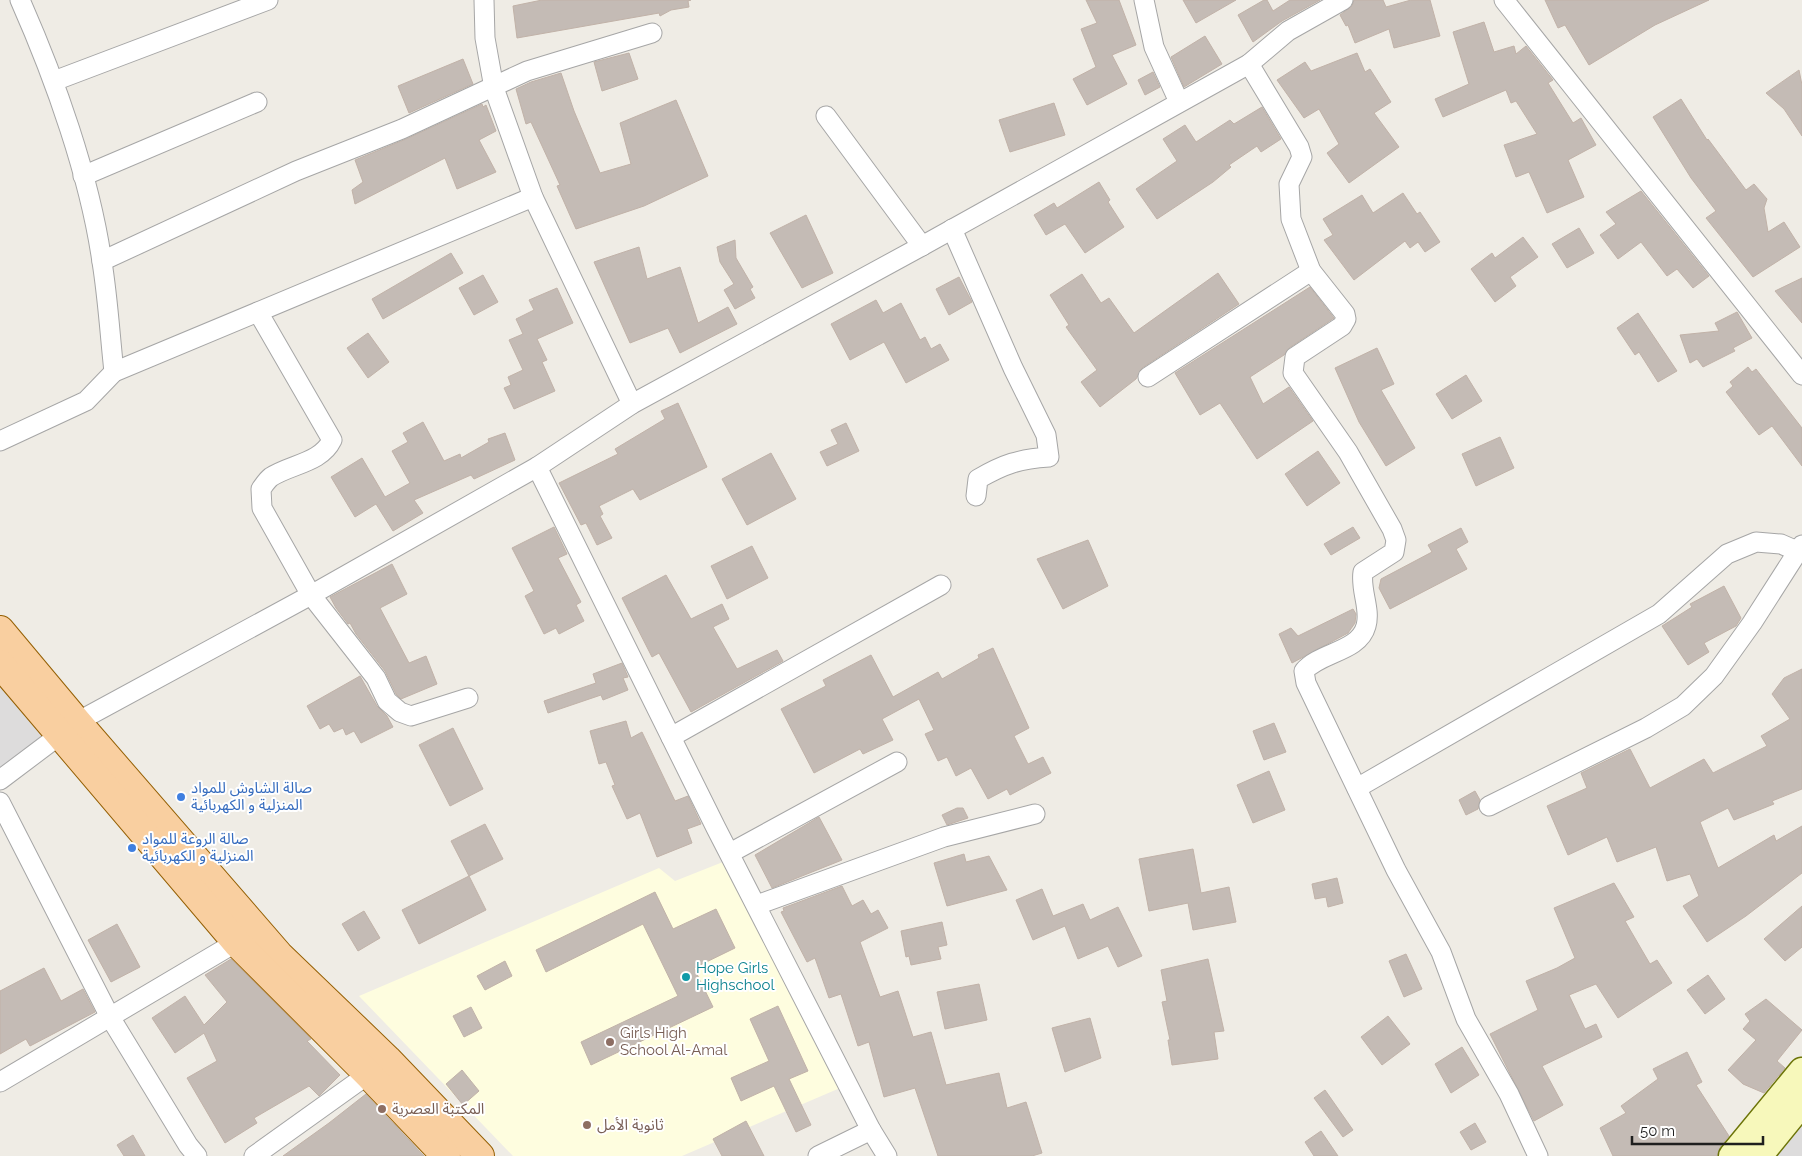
<svg xmlns="http://www.w3.org/2000/svg" width="1802" height="1156" font-family="Raleway,'Noto Sans Arabic',sans-serif">
<style>
.residential{fill:#dddcdc}
.education{fill:#fefddf}
.building{fill:#c4bbb5;stroke:#c1b2a8}
.lines{fill:none;stroke-linecap:round;stroke-linejoin:round}
.minor-casing{stroke:#a6a6a6;stroke-width:21}
.secondary-casing{stroke:#6c7408;stroke-width:29}
.primary-casing{stroke:#956004;stroke-width:30}
.minor{stroke:#fff;stroke-width:19}
.secondary{stroke:#f7f8bb;stroke-width:26}
.primary{stroke:#f9cfa0;stroke-width:28}
.shop-dot{fill:#3f7fe0;stroke:#fff;stroke-width:2}
.culture-dot{fill:#0f9aa8;stroke:#fff;stroke-width:2}
.education-dot{fill:#8d6e63;stroke:#fff;stroke-width:2}
.labels{text-anchor:middle;stroke-width:4;stroke-linejoin:round;paint-order:stroke}
.shop-label{font-size:15px;fill:#366cbe;stroke:#fff;text-anchor:start}
.culture-label{font-size:15px;fill:#0d838f;stroke:#fff;text-anchor:start}
.education-label{font-size:15px;fill:#785e54;stroke:#fff;text-anchor:start}
</style>
<rect width="100%" height="100%" fill="#efece5"/>
<g class="residential">
<polygon points="0,663 60,735 0,773"/>
<polygon points="1802,1112 1802,1156 1767,1156"/>
</g>
<polygon class="education" points="728,860 840,1088 682,1156 513,1156 359,996 659,868 675,881"/>
<g class="building">
<polygon points="542,0 691,0 688,1 689,7 671,10 660,16 659,13 517,38 513,6"/>
<polygon points="1086,0 1119,0 1136,45 1112,55 1127,84 1087,105 1073,79 1096,67 1081,29 1097,23"/>
<polygon points="1183,0 1236,0 1196,23"/>
<polygon points="1264,0 1267,0 1273,11 1290,0 1320,0 1282,21 1253,42 1238,15"/>
<polygon points="1354,0 1383,0 1386,7 1411,0 1430,0 1440,36 1394,48 1389,29 1355,43 1348,25 1346,26 1340,15 1352,6"/>
<polygon points="1545,0 1709,0 1655,25 1589,65 1565,25 1558,28"/>
<polygon points="1484,22 1494,52 1514,46 1516,54 1526,46 1553,80 1548,83 1573,123 1581,118 1596,145 1568,160 1584,197 1547,213 1529,172 1516,177 1504,145 1537,134 1516,101 1511,103 1506,90 1443,117 1435,99 1469,84 1453,32"/>
<polygon points="1205,36 1222,64 1184,87 1171,57"/>
<polygon points="629,53 638,79 602,91 594,62"/>
<polygon points="1357,53 1365,72 1370,69 1391,102 1374,113 1399,147 1349,183 1327,153 1339,144 1319,109 1304,118 1277,80 1305,62 1311,71"/>
<polygon points="463,59 473,84 409,113 398,86"/>
<polygon points="1799,70 1802,85 1802,136 1784,109 1766,93"/>
<polygon points="1153,72 1160,87 1145,95 1138,80"/>
<polygon points="561,73 574,111 600,173 631,164 620,123 676,100 708,176 644,206 576,229 557,186 560,185 531,122 526,124 516,89 531,82"/>
<polygon points="1681,99 1707,140 1708,139 1746,190 1754,184 1767,199 1764,208 1768,232 1784,222 1800,247 1753,277 1706,218 1716,211 1691,178 1653,117"/>
<polygon points="1054,103 1065,135 1010,152 999,120"/>
<polygon points="482,104 483,107 486,105 496,131 479,140 496,172 457,189 445,158 355,204 352,190 363,182 355,160 406,139"/>
<polygon points="1262,107 1281,139 1261,152 1257,146 1229,165 1231,167 1213,182 1157,219 1136,189 1177,161 1163,139 1185,125 1196,142 1230,120 1234,124"/>
<polygon points="1099,182 1110,200 1108,202 1124,227 1085,253 1065,224 1046,235 1034,215 1054,203 1057,208"/>
<polygon points="1641,191 1709,276 1693,288 1677,269 1667,276 1641,242 1618,259 1600,235 1616,224 1606,212"/>
<polygon points="1403,193 1417,214 1420,212 1440,242 1425,252 1418,242 1410,248 1405,241 1354,280 1324,240 1333,235 1323,219 1362,195 1373,213"/>
<polygon points="806,215 833,273 802,288 770,233"/>
<polygon points="1579,228 1594,253 1567,268 1552,244"/>
<polygon points="1523,237 1538,257 1510,277 1516,286 1495,302 1471,269 1492,253 1495,258"/>
<polygon points="735,240 736,258 753,287 750,289 755,298 735,309 724,290 734,284 720,262 717,247"/>
<polygon points="639,247 647,279 680,267 698,323 728,307 737,324 680,353 668,328 630,343 594,262"/>
<polygon points="451,253 463,273 383,319 372,299"/>
<polygon points="1218,273 1239,304 1142,368 1136,379 1100,407 1081,382 1097,370 1066,327 1069,325 1050,295 1082,274 1101,303 1109,298 1134,333"/>
<polygon points="483,275 498,302 474,315 459,288"/>
<polygon points="959,277 972,302 949,315 936,289"/>
<polygon points="1802,278 1802,323 1775,291"/>
<polygon points="1310,287 1334,318 1289,348 1284,355 1250,377 1263,404 1289,387 1313,421 1257,459 1220,403 1200,415 1175,373"/>
<polygon points="557,288 573,323 537,339 547,360 542,362 555,391 514,409 504,388 511,385 508,377 523,370 509,340 523,334 516,319 534,310 529,300"/>
<polygon points="876,300 883,313 901,303 920,340 925,337 931,349 940,344 949,360 906,383 884,342 850,360 831,324"/>
<polygon points="1737,312 1752,338 1733,348 1735,351 1703,367 1697,359 1690,363 1680,335 1719,331 1715,323"/>
<polygon points="1638,313 1677,371 1658,382 1639,352 1635,355 1617,328"/>
<polygon points="368,333 389,362 368,378 347,348"/>
<polygon points="1377,348 1394,384 1381,390 1415,448 1386,466 1359,422 1335,368"/>
<polygon points="1748,367 1752,372 1756,369 1802,428 1802,466 1772,426 1759,435 1726,392 1733,386 1730,382"/>
<polygon points="1466,375 1482,401 1452,419 1436,394"/>
<polygon points="678,403 707,467 640,500 633,489 599,506 603,514 600,516 612,538 597,545 586,523 581,525 559,483 618,454 615,449 665,419 661,411"/>
<polygon points="423,422 444,461 460,454 461,458 489,442 488,439 505,433 515,460 474,479 471,475 414,500 423,513 393,531 376,504 355,517 331,477 362,458 385,497 410,483 392,451 408,442 403,433"/>
<polygon points="846,423 859,451 827,466 820,452 838,444 831,430"/>
<polygon points="1500,437 1514,468 1476,486 1462,454"/>
<polygon points="1318,451 1340,483 1307,506 1285,474"/>
<polygon points="771,453 796,499 747,525 722,479"/>
<polygon points="554,527 567,554 558,558 581,602 576,605 584,621 559,634 556,628 544,634 525,596 534,591 512,548"/>
<polygon points="1353,527 1360,538 1331,555 1324,544"/>
<polygon points="1461,528 1468,542 1456,549 1467,569 1390,609 1379,588 1381,579 1432,552 1428,545"/>
<polygon points="1088,540 1108,586 1063,609 1037,559"/>
<polygon points="752,546 768,578 727,599 711,566"/>
<polygon points="392,564 407,594 380,608 409,663 426,656 437,684 401,699 396,694 385,671 356,634 350,623 348,624 336,608 330,597"/>
<polygon points="666,575 691,619 722,604 729,619 713,627 737,669 777,650 783,661 691,712 659,653 652,657 622,598"/>
<polygon points="1724,586 1741,618 1736,626 1704,643 1709,652 1688,665 1662,626 1692,607 1690,604"/>
<polygon points="1353,609 1356,614 1355,623 1348,633 1292,663 1279,634 1291,628 1298,636"/>
<polygon points="993,648 1029,728 1014,736 1028,764 1043,757 1051,773 1010,795 1007,789 988,799 971,768 956,776 947,757 938,761 925,734 934,730 919,699 882,719 893,740 863,754 860,749 814,773 781,709 826,686 823,680 871,655 893,697 938,672 942,679 979,658 978,655"/>
<polygon points="622,663 628,677 623,678 628,690 603,700 601,695 548,713 544,701 596,683 593,674"/>
<polygon points="1802,669 1802,789 1772,801 1774,804 1734,820 1728,808 1700,822 1718,868 1774,835 1776,841 1802,826 1802,873 1746,916 1707,942 1683,906 1699,896 1690,874 1667,881 1656,847 1617,862 1607,837 1568,855 1547,806 1587,788 1581,773 1630,749 1650,788 1704,759 1713,773 1767,746 1761,736 1790,719 1772,694 1784,678"/>
<polygon points="360,676 377,706 387,716 393,727 361,743 354,731 346,735 343,728 334,732 329,724 320,729 307,706"/>
<polygon points="626,721 631,738 642,732 675,801 688,796 701,824 687,829 692,843 657,857 640,813 627,819 612,786 615,785 606,762 599,764 590,731"/>
<polygon points="1274,723 1286,752 1264,760 1253,731"/>
<polygon points="453,728 483,789 450,806 419,745"/>
<polygon points="1269,771 1285,810 1253,823 1237,785"/>
<polygon points="1475,791 1480,800 1478,809 1466,815 1459,800"/>
<polygon points="957,808 963,808 968,818 947,825 942,815"/>
<polygon points="819,817 842,860 772,888 755,855"/>
<polygon points="485,824 503,859 469,876 451,841"/>
<polygon points="1193,849 1201,893 1229,887 1236,922 1193,930 1188,903 1149,911 1139,859"/>
<polygon points="964,854 966,862 989,856 1007,890 947,906 934,863"/>
<polygon points="469,876 486,910 419,944 402,910"/>
<polygon points="1337,878 1343,903 1328,907 1326,897 1315,899 1312,884"/>
<polygon points="1614,883 1634,917 1625,921 1650,964 1657,960 1672,983 1618,1018 1596,984 1569,995 1585,1029 1596,1024 1602,1037 1542,1066 1563,1105 1534,1121 1490,1034 1538,1010 1526,981 1557,968 1575,958 1554,908"/>
<polygon points="842,886 852,906 863,900 871,914 878,910 888,928 860,942 880,997 898,991 913,1037 931,1032 946,1085 999,1073 1007,1108 1026,1102 1042,1153 1032,1156 938,1156 915,1088 884,1097 869,1042 858,1046 841,994 829,998 815,958 807,962 781,912 784,911 783,908"/>
<polygon points="1042,889 1053,916 1083,904 1090,920 1118,907 1142,956 1118,967 1108,946 1078,959 1065,926 1033,940 1016,900"/>
<polygon points="655,892 673,929 716,909 735,948 694,968 713,1007 591,1065 581,1042 678,996 643,924 546,972 536,950"/>
<polygon points="1802,906 1802,947 1785,961 1764,939"/>
<polygon points="364,911 380,938 358,951 342,924"/>
<polygon points="942,922 947,945 938,947 941,959 911,965 909,956 906,957 901,931"/>
<polygon points="117,924 140,967 111,982 88,940"/>
<polygon points="1406,954 1422,989 1404,997 1389,961"/>
<polygon points="231,959 311,1039 307,1041 340,1075 319,1096 309,1086 254,1118 257,1123 225,1143 187,1078 217,1061 204,1033 175,1053 152,1018 185,996 204,1025 227,1002 205,975"/>
<polygon points="1208,959 1224,1031 1214,1032 1218,1059 1172,1065 1168,1040 1170,1040 1162,1002 1167,1001 1161,970"/>
<polygon points="505,961 512,976 485,990 477,976"/>
<polygon points="44,968 61,1001 83,989 95,1012 30,1046 26,1039 0,1054 0,991"/>
<polygon points="1708,975 1725,999 1705,1014 1687,990"/>
<polygon points="979,984 987,1020 945,1029 937,992"/>
<polygon points="1766,999 1802,1030 1777,1061 1785,1068 1764,1093 1743,1084 1728,1070 1756,1040 1743,1029 1750,1021 1745,1014"/>
<polygon points="778,1006 808,1071 789,1079 811,1125 796,1132 774,1086 741,1101 731,1078 769,1061 750,1019"/>
<polygon points="471,1007 482,1028 464,1037 453,1016"/>
<polygon points="1388,1016 1410,1044 1382,1065 1361,1037"/>
<polygon points="1090,1018 1101,1058 1065,1072 1052,1028"/>
<polygon points="1462,1047 1479,1075 1451,1093 1435,1064"/>
<polygon points="1687,1052 1702,1082 1696,1085 1729,1136 1720,1147 1717,1156 1613,1156 1600,1128 1626,1113 1621,1106 1658,1079 1653,1069"/>
<polygon points="462,1070 479,1091 463,1105 446,1084"/>
<polygon points="1325,1090 1353,1130 1343,1137 1314,1098"/>
<polygon points="366,1094 424,1156 283,1156 329,1123"/>
<polygon points="746,1121 764,1156 722,1156 713,1139"/>
<polygon points="1475,1123 1486,1142 1471,1150 1460,1132"/>
<polygon points="1321,1131 1338,1156 1314,1156 1305,1142"/>
<polygon points="133,1135 145,1156 124,1156 117,1145"/>
</g>
<g class="lines">
<g class="minor-casing">
<g id="minor">
<path d="M20 0C55 79 90 177 102 262 108 299 110 336 114 372"/>
<polyline points="484,0 485,38 494,88 533,197 632,404"/>
<polyline points="1144,0 1154,47 1179,102"/>
<polyline points="1504,0 1802,375"/>
<path d="M1249 64 1299 147 1302 157 1289 184 1291 219 1311 271 1345 314 1346 319 1342 326 1295 357 1293 373 1348 452 1392 529 1396 540 1394 552 1363 572C1360 590 1371 609 1366 626 1359 652 1320 652 1304 671L1306 683 1396 870 1441 952 1466 1019 1509 1094 1538 1156"/>
<polyline points="54,81 268,0"/>
<polyline points="826,116 922,246"/>
<polyline points="83,176 257,102"/>
<path d="M952 229 1013 368 1046 435 1049 457C1019 459 1004 464 978 479L976 496"/>
<polyline points="102,261 296,171 402,129 527,71 652,33"/>
<path d="M258 312 332 440C321 463 291 464 271 477 267 480 264 485 261 489L262 508 311 595 376 678 387 701 400 712 411 716 468 698"/>
<polyline points="1148,377 1311,271"/>
<polyline points="0,441 86,401 114,372 533,197"/>
<polyline points="537,467 716,828 871,1130 887,1156"/>
<polyline points="671,737 941,585"/>
<polyline points="0,780 77,722 311,595 537,467 632,404 922,246 1249,64 1288,31 1343,0"/>
<polyline points="1357,788 1659,614 1727,554 1756,542 1781,544 1797,551"/>
<polyline points="0,802 110,1017 188,1145 197,1156"/>
<polyline points="1489,806 1646,728 1683,706 1714,676 1752,623 1802,545"/>
<polyline points="730,853 897,762"/>
<polyline points="757,905 944,837 1035,814"/>
<polyline points="0,1082 245,937"/>
<polyline points="254,1156 377,1068"/>
<polyline points="818,1156 871,1130"/>
</g>
</g>
<g class="secondary-casing">
<g id="secondary">
<polyline points="1732,1156 1802,1071"/>
<polyline points="1759,1156 1802,1103"/>
</g>
</g>
<g class="primary-casing">
<g id="primary">
<polyline points="0,630 77,722 279,955 387,1059 480,1156"/>
<polyline points="0,664 237,943 369,1075 446,1156"/>
</g>
</g>
<use href="#minor" class="minor"/>
<use href="#secondary" class="secondary"/>
<use href="#primary" class="primary"/>
</g>
<g class="shop-dot">
<circle cx="181" cy="797" r="5"/>
<circle cx="132" cy="848" r="5"/>
</g>
<circle class="culture-dot" cx="686" cy="977" r="5"/>
<g class="education-dot">
<circle cx="610" cy="1042" r="5"/>
<circle cx="382" cy="1109" r="5"/>
<circle cx="587" cy="1125" r="5"/>
</g>
<g class="labels">
<g class="shop-label">
<text x="191" y="793">صالة الشاوش للمواد<tspan x="191" dy="17">المنزلية و الكهربائية</tspan></text>
<text x="142" y="844">صالة الروعة للمواد<tspan x="142" dy="17">المنزلية و الكهربائية</tspan></text>
</g>
<g class="culture-label">
<text x="696" y="973">Hope Girls<tspan x="696" dy="17">Highschool</tspan></text>
</g>
<g class="education-label">
<text x="620" y="1038">Girls High<tspan x="620" dy="17">School Al-Amal</tspan></text>
<text x="392" y="1114">المكتبة العصرية</text>
<text x="597" y="1130">ثانوية الأمل</text>
</g>
</g>
<path d="M1632 1136v8h131v-8" fill="none" stroke="#1f1f1f" stroke-width="2.5"/>
<text x="1640" y="1136" font-size="15" fill="#1f1f1f" stroke="#ffffff" stroke-width="4" paint-order="stroke">50 m</text>
</svg>
